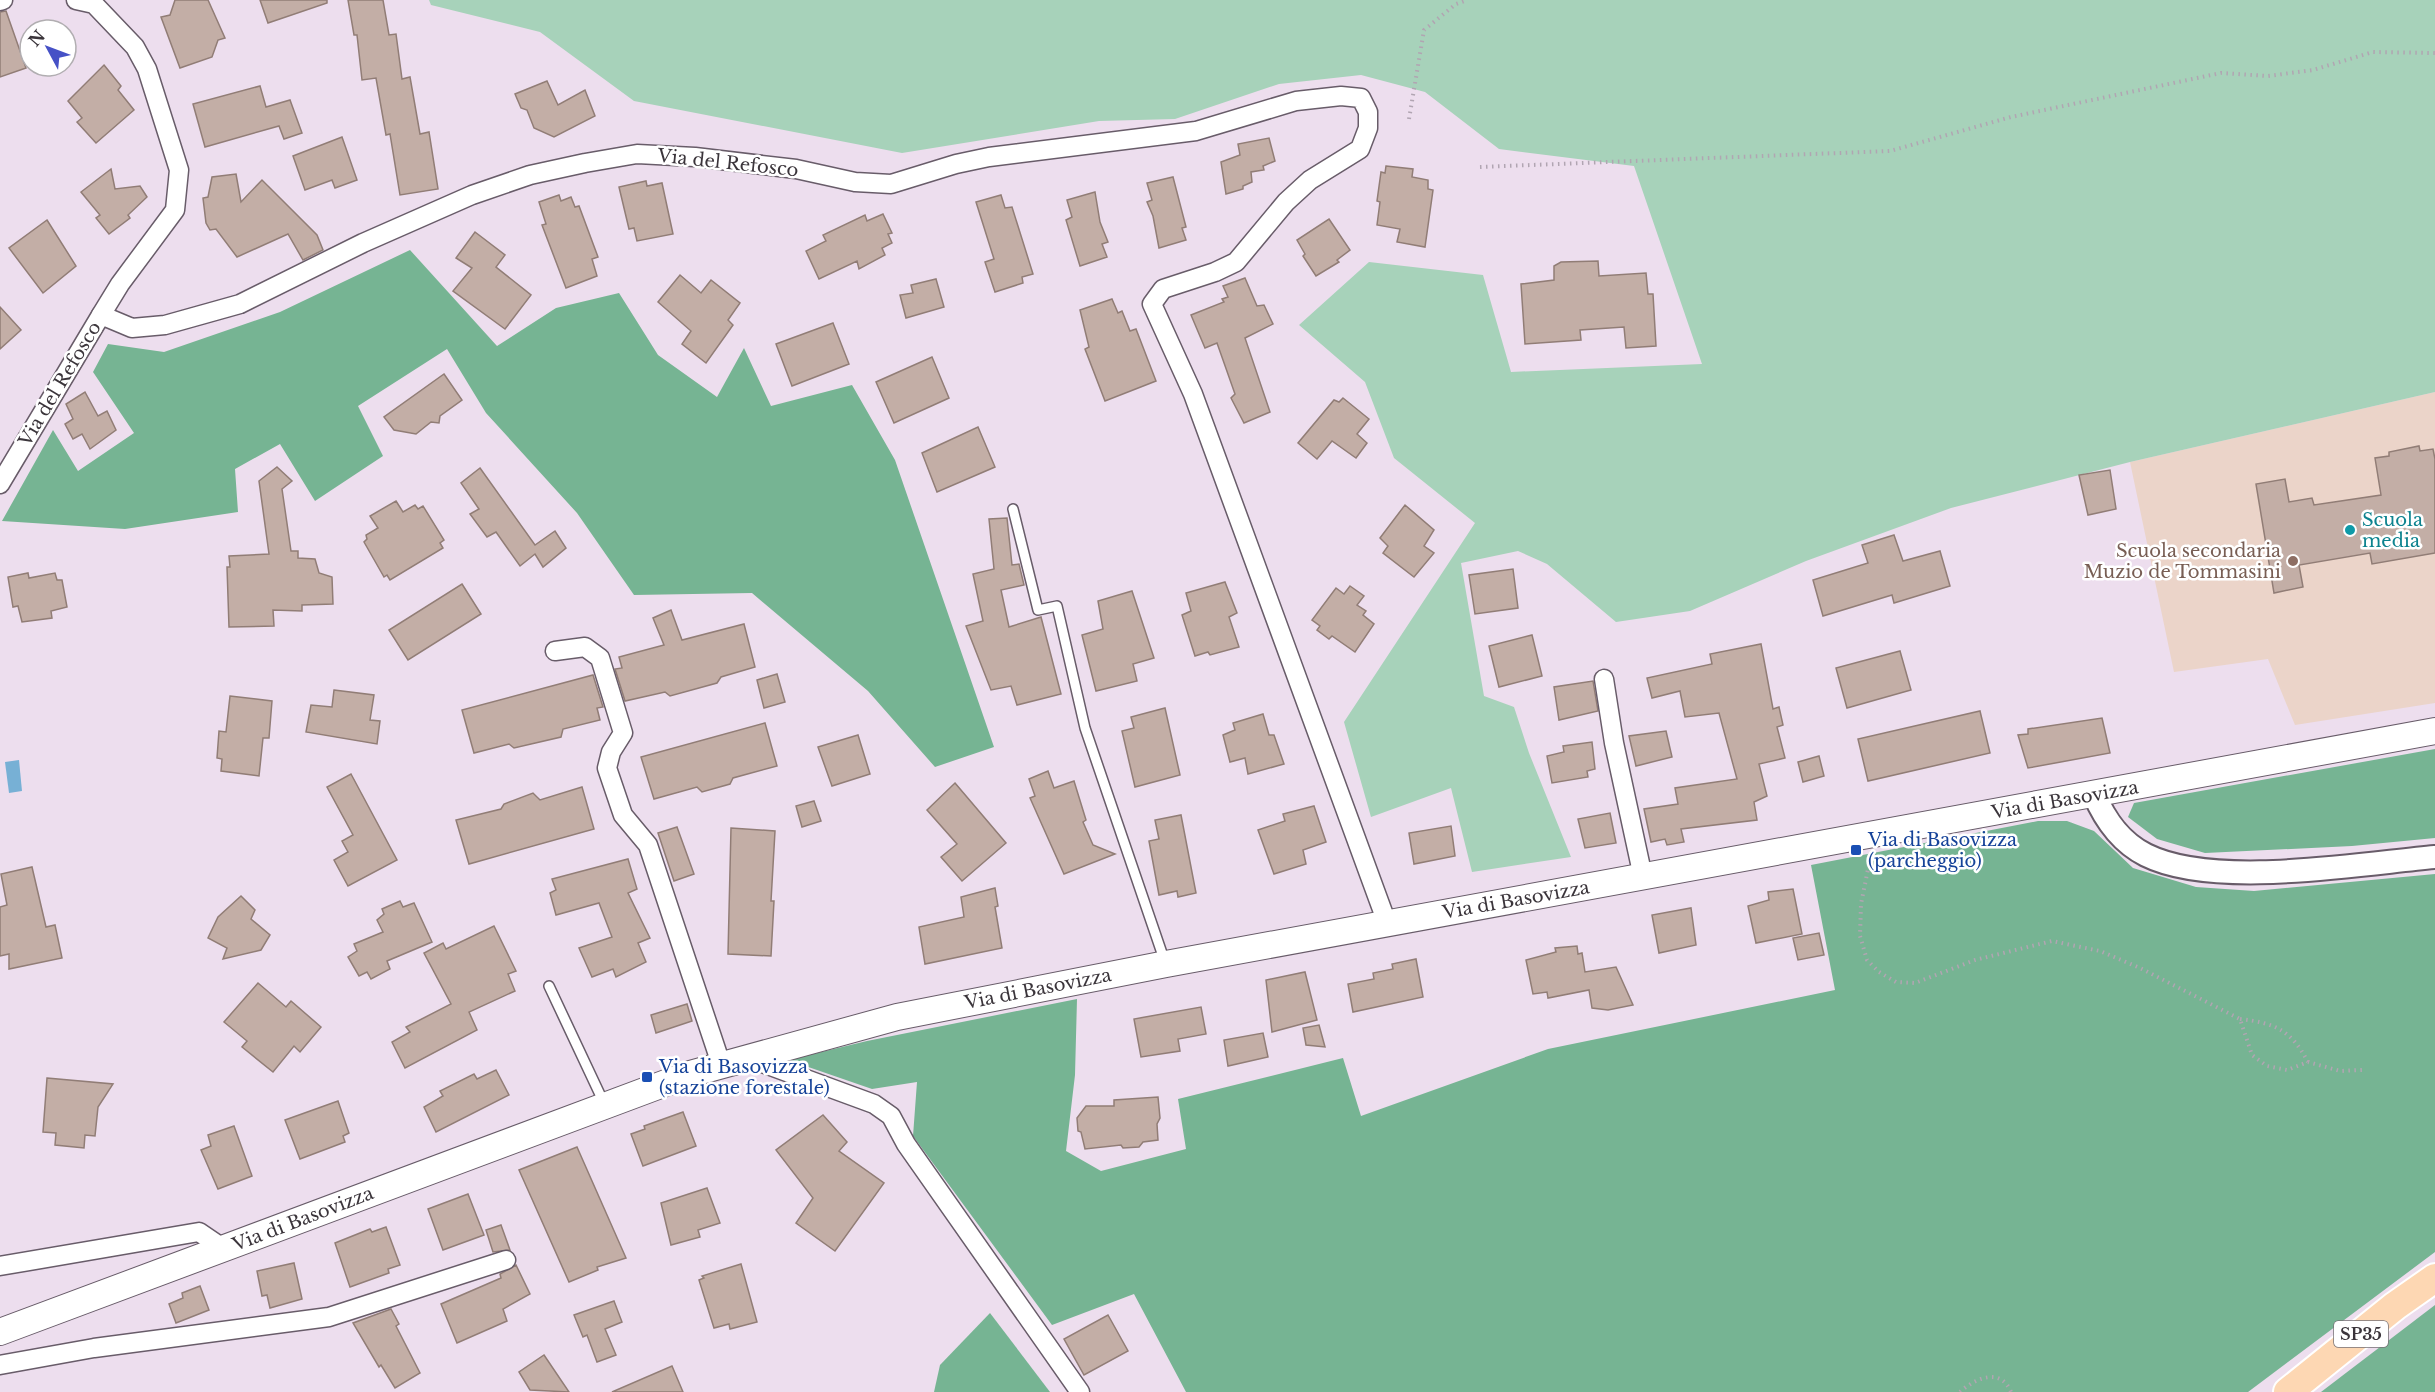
<svg xmlns="http://www.w3.org/2000/svg" width="2435" height="1392" font-family="'Libre Baskerville',serif">
<style>
.education{fill:#ebd4c9}
.green{fill:#a7d2ba}
.forest{fill:#76b493}
.water{fill:#77b0d5}
.building{fill:#c3aea6;stroke:#917d76;stroke-width:1.5}
.lines{fill:none;stroke-linecap:round;stroke-linejoin:round}
.service-casing{stroke:#685c69;stroke-width:12}
.minor-casing{stroke:#685c69;stroke-width:21}
.tertiary-casing{stroke:#685c69;stroke-width:26}
.secondary-casing{stroke:#685c69;stroke-width:28}
.primary-casing{stroke:#fff;stroke-width:32}
.path{stroke:#b1a5b2;stroke-width:4;stroke-dasharray:1.5 4.5;stroke-linecap:butt}
.service{stroke:#fff;stroke-width:9}
.minor{stroke:#fff;stroke-width:18}
.tertiary{stroke:#fff;stroke-width:22}
.secondary{stroke:#fff;stroke-width:26}
.primary{stroke:#fdd7b3;stroke-width:28}
.culture-dot{fill:#0f9aa8;stroke:#fff;stroke-width:2}
.education-dot{fill:#8d6e63;stroke:#fff;stroke-width:2}
.transit-dot{fill:#1a4fb4;stroke:#fff;stroke-width:2}
.labels{text-anchor:middle;stroke-width:5;stroke-linejoin:round;paint-order:stroke}
.shield{fill:#fff;stroke:#767276;stroke-width:1.5}
.shield-label{font-size:16px;font-weight:bold;fill:#3b353b}
.street-label{font-size:18px;fill:#3b353b;stroke:#fff}
.culture-label{font-size:18px;fill:#0d838f;stroke:#fff;text-anchor:start}
.education-label{font-size:18px;fill:#785e54;stroke:#fff;text-anchor:end}
.transit-label{font-size:18px;fill:#164399;stroke:#fff;text-anchor:start}
</style>
<rect width="100%" height="100%" fill="#eddeee"/>
<polygon class="education" points="2435,392 2435,703 2295,725 2268,659 2174,672 2130,462"/>
<polygon class="green" points="429,0 2435,0 2435,392 2130,462 1951,508 1806,561 1690,611 1616,622 1547,564 1518,551 1461,563 1484,696 1514,707 1529,753 1571,857 1472,872 1451,788 1371,817 1344,722 1475,523 1394,458 1365,382 1299,325 1369,262 1483,275 1511,372 1702,364 1634,166 1499,149 1425,92 1361,75 1279,84 1175,119 1099,121 902,153 634,101 540,32 431,5"/>
<g class="forest">
<polygon points="410,250 497,346 556,308 619,293 658,355 717,397 744,348 771,406 852,385 895,460 994,747 935,767 868,691 752,593 634,595 577,513 486,413 447,349 358,406 383,456 315,501 280,444 235,469 238,512 125,529 2,521 53,430 78,471 134,433 93,372 108,344 164,352 280,312"/>
<polygon points="2435,749 2435,838 2352,846 2205,853 2157,839 2128,817 2134,803"/>
<polygon points="2038,821 2067,821 2094,831 2133,868 2196,887 2254,891 2435,874 2435,1252 2248,1392 1186,1392 1134,1294 1052,1325 913,1136 917,1082 872,1089 788,1060 867,1041 1077,999 1075,1075 1066,1151 1101,1171 1186,1149 1178,1099 1343,1058 1361,1116 1548,1049 1835,990 1811,865"/>
<polygon points="2435,1305 2435,1392 2321,1392"/>
<polygon points="990,1313 1050,1392 934,1392 940,1365"/>
</g>
<polygon class="water" points="19,760 22,791 9,793 5,762"/>
<g class="building">
<polygon points="175,0 208,0 225,38 218,40 212,57 180,68 161,17 170,15"/>
<polygon points="260,0 327,0 327,3 268,23"/>
<polygon points="348,0 383,0 389,35 396,34 402,79 410,77 420,134 429,132 438,189 400,195 390,134 386,135 376,78 362,80 357,35 354,35"/>
<polygon points="6,11 26,68 0,77 0,12"/>
<polygon points="104,65 121,86 118,90 134,110 96,143 77,122 82,118 68,101"/>
<polygon points="547,81 558,105 585,90 595,116 554,137 534,128 527,110 521,108 515,94"/>
<polygon points="260,86 266,107 290,100 302,133 284,139 279,126 205,147 193,104"/>
<polygon points="342,137 357,180 335,188 332,180 305,190 293,156"/>
<polygon points="1269,138 1275,161 1263,166 1264,170 1251,172 1252,182 1243,186 1243,189 1226,194 1221,162 1240,155 1238,144"/>
<polygon points="1386,166 1413,169 1412,177 1428,180 1428,189 1433,190 1425,247 1397,242 1400,229 1377,225 1380,202 1377,201 1381,172 1385,173"/>
<polygon points="111,169 115,189 140,186 147,197 128,215 130,218 109,234 96,218 100,215 81,192"/>
<polygon points="236,174 241,202 262,180 317,235 323,250 303,260 288,234 237,257 216,229 210,230 206,223 203,198 208,197 212,177"/>
<polygon points="1173,177 1186,227 1182,228 1186,240 1159,248 1153,216 1147,202 1152,200 1147,183"/>
<polygon points="646,181 647,186 662,183 673,234 637,241 634,228 629,229 619,187"/>
<polygon points="1095,192 1100,222 1108,242 1102,244 1107,257 1080,266 1066,220 1072,217 1067,200"/>
<polygon points="559,195 561,201 571,197 575,207 579,206 598,257 592,259 597,276 566,288 542,225 546,224 539,202"/>
<polygon points="1001,195 1005,208 1012,207 1033,274 1022,277 1023,283 995,292 985,262 994,259 976,202"/>
<polygon points="883,214 892,233 888,234 892,243 882,248 885,255 859,269 857,261 819,279 806,251 826,241 823,235 865,215 867,221"/>
<polygon points="1329,219 1350,250 1337,260 1339,262 1316,276 1303,256 1305,254 1297,240"/>
<polygon points="47,220 76,266 43,293 9,248"/>
<polygon points="475,232 505,255 496,267 531,295 505,329 453,291 472,268 456,258"/>
<polygon points="1598,261 1599,276 1646,273 1648,294 1653,294 1656,346 1626,348 1624,327 1580,330 1581,340 1525,344 1521,284 1554,280 1554,266 1561,262"/>
<polygon points="680,275 701,293 711,280 740,303 728,320 733,325 706,363 682,344 691,331 658,302"/>
<polygon points="1245,278 1257,306 1264,305 1273,324 1245,338 1270,412 1244,423 1231,398 1235,394 1217,343 1205,348 1191,315 1224,302 1222,299 1228,297 1223,286"/>
<polygon points="936,279 944,307 906,318 900,295 913,293 911,285"/>
<polygon points="1112,299 1118,313 1122,311 1130,331 1136,329 1156,381 1105,401 1085,349 1089,347 1080,310"/>
<polygon points="0,307 21,330 0,349"/>
<polygon points="833,323 849,364 792,386 776,344"/>
<polygon points="932,357 949,398 894,423 876,382"/>
<polygon points="444,374 462,400 440,416 439,423 431,422 416,434 394,430 384,417"/>
<polygon points="85,392 98,416 107,411 116,430 90,449 82,434 73,439 65,424 73,419 66,404"/>
<polygon points="1343,398 1369,419 1357,434 1367,443 1356,458 1332,441 1317,459 1298,443 1334,400 1339,402"/>
<polygon points="978,427 995,467 937,492 922,453"/>
<polygon points="2419,446 2420,451 2433,449 2435,459 2435,553 2372,564 2370,553 2299,565 2303,587 2274,593 2256,484 2285,479 2289,502 2312,498 2314,505 2381,495 2375,458 2389,456 2389,452"/>
<polygon points="277,467 292,481 282,489 291,551 298,551 298,558 315,559 319,573 332,577 333,604 302,605 302,611 273,610 274,626 229,627 227,567 230,567 229,556 269,554 259,481"/>
<polygon points="480,468 535,545 555,531 566,548 543,567 535,554 520,566 496,532 487,537 470,514 479,509 461,483"/>
<polygon points="2110,470 2116,509 2088,515 2079,475"/>
<polygon points="396,501 403,512 415,505 418,509 423,506 444,540 440,543 443,548 390,580 387,575 384,577 364,542 367,539 366,535 378,528 370,516"/>
<polygon points="1405,505 1434,530 1424,546 1434,553 1414,577 1383,553 1388,546 1380,538"/>
<polygon points="1007,518 1012,565 1019,564 1024,585 1001,590 1009,627 1041,617 1061,694 1017,705 1011,686 991,690 966,626 983,621 973,574 994,569 989,519"/>
<polygon points="1894,535 1903,561 1940,551 1950,586 1894,603 1892,595 1823,616 1813,580 1868,563 1862,545"/>
<polygon points="1513,569 1518,608 1475,614 1469,575"/>
<polygon points="28,573 29,578 55,573 57,580 62,580 67,607 51,611 52,618 22,622 18,606 13,607 8,577"/>
<polygon points="1225,582 1237,613 1229,617 1239,647 1210,655 1208,652 1195,656 1182,615 1191,611 1186,593"/>
<polygon points="462,584 481,614 408,660 389,630"/>
<polygon points="1350,586 1364,596 1357,605 1366,611 1363,615 1374,624 1355,652 1332,636 1329,639 1317,630 1320,626 1312,620 1336,588 1344,594"/>
<polygon points="1132,591 1154,658 1133,664 1137,681 1096,691 1082,635 1103,629 1098,601"/>
<polygon points="671,610 682,640 744,624 755,667 721,677 717,683 670,696 665,692 625,701 615,669 622,668 619,657 664,645 653,618"/>
<polygon points="1532,635 1542,676 1499,687 1489,646"/>
<polygon points="1761,644 1773,709 1779,707 1783,725 1777,727 1785,758 1759,764 1767,796 1754,802 1757,820 1681,829 1684,842 1667,845 1665,839 1651,842 1644,809 1678,804 1675,788 1737,779 1719,713 1685,717 1680,691 1652,698 1647,678 1712,664 1710,654"/>
<polygon points="1900,651 1911,690 1847,708 1836,668"/>
<polygon points="777,674 785,702 764,708 757,680"/>
<polygon points="593,675 603,707 597,708 600,720 563,729 561,737 514,748 509,744 474,753 462,710"/>
<polygon points="1593,681 1598,711 1559,720 1554,687"/>
<polygon points="334,690 374,695 370,720 380,721 377,744 306,732 311,705 332,707"/>
<polygon points="230,696 272,701 269,738 263,738 259,776 221,771 222,759 217,758 219,731 226,732"/>
<polygon points="1165,708 1180,775 1135,787 1122,731 1134,728 1131,717"/>
<polygon points="1980,711 1990,753 1868,781 1858,739"/>
<polygon points="1263,714 1269,735 1274,735 1284,764 1248,774 1245,758 1230,762 1223,735 1235,730 1233,723"/>
<polygon points="2102,718 2110,753 2028,768 2018,735 2028,734 2028,729"/>
<polygon points="765,723 777,766 733,778 730,784 702,792 697,787 654,799 641,757"/>
<polygon points="1666,731 1672,757 1636,766 1629,736"/>
<polygon points="858,735 870,774 832,786 818,747"/>
<polygon points="1592,742 1595,769 1587,771 1588,777 1552,783 1547,756 1564,752 1563,746"/>
<polygon points="1819,756 1824,776 1803,782 1798,762"/>
<polygon points="1048,771 1054,788 1074,781 1086,820 1083,822 1093,845 1115,854 1064,874 1030,798 1035,796 1029,779"/>
<polygon points="351,774 397,860 348,886 334,860 348,852 342,841 353,835 327,787"/>
<polygon points="955,783 1006,843 962,881 941,857 957,844 927,810"/>
<polygon points="582,787 594,829 469,864 456,820 501,809 504,804 533,793 540,800"/>
<polygon points="814,801 821,821 802,827 796,806"/>
<polygon points="1314,806 1326,842 1303,850 1306,864 1274,874 1258,830 1285,821 1283,814"/>
<polygon points="1610,813 1616,843 1585,848 1578,819"/>
<polygon points="1181,815 1196,893 1178,897 1177,891 1159,895 1149,841 1159,839 1155,820"/>
<polygon points="1451,826 1455,856 1414,864 1409,833"/>
<polygon points="677,827 694,874 674,881 658,833"/>
<polygon points="731,828 775,831 771,901 774,901 771,956 728,954"/>
<polygon points="628,859 637,889 628,893 650,938 638,943 646,962 616,977 613,969 592,977 579,948 612,937 599,903 556,915 550,893 556,890 552,879"/>
<polygon points="32,867 46,927 55,925 62,958 9,969 9,954 0,956 0,907 7,905 1,874"/>
<polygon points="995,888 998,906 995,907 1002,948 925,964 919,927 964,917 961,897"/>
<polygon points="1793,889 1802,934 1756,943 1748,906 1769,900 1768,892"/>
<polygon points="241,896 255,910 251,919 270,935 261,950 223,959 227,948 208,938 218,917"/>
<polygon points="400,901 403,907 414,903 432,942 387,961 390,969 371,979 367,972 359,976 348,957 357,951 354,944 383,932 377,920 384,914 382,909"/>
<polygon points="1691,908 1696,945 1659,953 1652,915"/>
<polygon points="494,926 516,971 508,974 515,991 469,1012 477,1030 405,1068 392,1042 410,1032 406,1027 451,1004 424,953 443,943 446,949"/>
<polygon points="1819,933 1824,955 1798,960 1793,938"/>
<polygon points="1577,946 1578,954 1582,953 1585,972 1616,967 1633,1005 1608,1010 1592,1008 1589,990 1548,998 1547,992 1533,994 1526,960 1556,952 1555,948"/>
<polygon points="1416,959 1423,997 1353,1012 1348,984 1374,979 1373,973 1393,969 1392,964"/>
<polygon points="1305,972 1317,1020 1272,1032 1266,980"/>
<polygon points="258,983 286,1007 291,1001 321,1027 300,1052 294,1046 273,1072 242,1047 247,1041 224,1022"/>
<polygon points="687,1004 692,1021 656,1033 651,1015"/>
<polygon points="1201,1007 1206,1034 1178,1039 1180,1051 1141,1057 1134,1019"/>
<polygon points="1319,1025 1325,1047 1306,1045 1303,1028"/>
<polygon points="1263,1033 1268,1057 1228,1066 1224,1040"/>
<polygon points="496,1070 509,1095 436,1132 424,1107 443,1096 440,1091 474,1074 477,1079"/>
<polygon points="47,1078 113,1084 98,1107 95,1136 85,1135 84,1148 55,1145 56,1133 43,1132"/>
<polygon points="1158,1097 1160,1118 1157,1124 1158,1140 1143,1142 1139,1147 1123,1148 1121,1145 1085,1149 1081,1132 1078,1131 1077,1118 1086,1106 1114,1106 1114,1100"/>
<polygon points="338,1101 349,1133 343,1136 345,1142 300,1159 285,1120"/>
<polygon points="683,1112 696,1146 643,1166 631,1134 645,1129 644,1126"/>
<polygon points="823,1115 847,1142 839,1151 884,1183 835,1251 796,1223 813,1198 776,1150"/>
<polygon points="234,1126 252,1176 218,1189 201,1150 211,1146 208,1135"/>
<polygon points="577,1147 626,1258 597,1267 598,1270 569,1282 519,1170"/>
<polygon points="707,1188 720,1223 698,1230 700,1237 671,1245 661,1203"/>
<polygon points="468,1194 484,1235 443,1250 428,1209"/>
<polygon points="501,1225 510,1250 493,1252 486,1230"/>
<polygon points="386,1227 400,1265 388,1269 389,1273 350,1287 335,1243 370,1229 372,1232"/>
<polygon points="294,1263 302,1299 270,1308 267,1295 262,1296 257,1271"/>
<polygon points="741,1264 757,1322 730,1329 729,1324 714,1328 699,1280 704,1278 702,1276"/>
<polygon points="516,1265 530,1294 503,1309 507,1321 457,1343 441,1304 501,1278 500,1274"/>
<polygon points="200,1286 209,1310 176,1323 169,1304 183,1298 182,1293"/>
<polygon points="614,1301 622,1322 605,1329 616,1355 597,1362 587,1335 583,1337 574,1315"/>
<polygon points="391,1309 399,1324 396,1326 420,1373 395,1388 381,1365 379,1367 353,1323"/>
<polygon points="1108,1315 1128,1351 1084,1375 1064,1339"/>
<polygon points="544,1355 569,1392 530,1390 519,1372"/>
<polygon points="672,1366 683,1392 612,1392"/>
</g>
<g class="lines">
<g class="service-casing">
<g id="service">
<polyline points="1013,509 1038,610 1057,606 1085,728 1165,962"/>
<polyline points="549,986 604,1103"/>
</g>
</g>
<g class="minor-casing">
<g id="minor">
<polyline points="76,0 94,4 135,47 147,69 179,170 175,210 120,284 101,315"/>
<polyline points="0,1 3,0"/>
<polyline points="0,484 101,315 132,328 165,325 240,304 363,243 472,195 530,175 585,163 637,154 695,157 796,169 855,182 891,184 956,164 989,157 1196,131 1296,101 1341,96 1361,98 1368,112 1368,128 1360,149 1310,180 1286,202 1236,262 1215,272 1163,289 1152,304 1193,394 1387,923"/>
<polyline points="555,651 585,647 600,658 623,733 611,752 607,768 623,815 648,845 721,1064"/>
<polyline points="1604,679 1614,743 1643,877"/>
<polyline points="746,1057 874,1104 891,1116 906,1144 1080,1392"/>
<polyline points="0,1266 199,1232 224,1249"/>
<polyline points="0,1365 94,1348 329,1317 506,1260"/>
</g>
</g>
<g class="tertiary-casing">
<path id="tertiary" d="M2094 794C2105 820 2120 842 2146 855 2214 889 2358 864 2435 857"/>
</g>
<g class="secondary-casing">
<polyline id="secondary" points="0,1332 690,1074 897,1017 1166,964 2435,731"/>
</g>
<g class="primary-casing">
<polyline id="primary" points="2288,1392 2395,1306 2435,1278"/>
</g>
<g class="path">
<polyline points="1409,119 1424,30 1456,4 1467,0"/>
<polyline points="1480,167 1890,151 2011,117 2221,73 2268,76 2313,70 2373,52 2435,53"/>
<polyline points="1870,859 1861,904 1860,936 1867,960 1879,972 1896,982 1915,983 1975,960 2052,941 2100,951 2140,968 2240,1019 2252,1055 2267,1066 2287,1070 2308,1062 2340,1071 2362,1070"/>
<path d="M2240 1019C2275 1023 2291 1030 2308 1062"/>
<path d="M1960 1392C1975 1378 2001 1367 2011 1392"/>
</g>
<use href="#service" class="service"/>
<use href="#minor" class="minor"/>
<use href="#tertiary" class="tertiary"/>
<use href="#secondary" class="secondary"/>
<use href="#primary" class="primary"/>
</g>
<circle class="culture-dot" cx="2350" cy="530" r="6"/>
<circle class="education-dot" cx="2293" cy="561" r="6"/>
<g class="transit-dot">
<rect x="1850" y="844" width="12" height="12" rx="3"/>
<rect x="641" y="1071" width="12" height="12" rx="3"/>
</g>
<g class="labels">
<rect class="shield" x="2334" y="1321" width="54" height="26" rx="4.5"/>
<g class="shield-label">
<text x="2361" y="1340">SP35</text>
</g>
<g class="street-label">
<text transform="translate(728 163) rotate(6)" y="6">Via del Refosco</text>
<text transform="translate(60 384) rotate(-59)" y="6">Via del Refosco</text>
<text transform="translate(2065 800) rotate(-10)" y="6">Via di Basovizza</text>
<text transform="translate(1516 900) rotate(-10)" y="6">Via di Basovizza</text>
<text transform="translate(1038 989) rotate(-11)" y="6">Via di Basovizza</text>
<text transform="translate(303 1219) rotate(-21)" y="6">Via di Basovizza</text>
</g>
<g class="culture-label">
<text x="2362" y="526">Scuola<tspan x="2362" dy="21">media</tspan></text>
</g>
<g class="education-label">
<text x="2281" y="557">Scuola secondaria<tspan x="2281" dy="21">Muzio de Tommasini</tspan></text>
</g>
<g class="transit-label">
<text x="1868" y="846">Via di Basovizza<tspan x="1868" dy="21">(parcheggio)</tspan></text>
<text x="659" y="1073">Via di Basovizza<tspan x="659" dy="21">(stazione forestale)</tspan></text>
</g>
</g>
<g transform="translate(48 48) rotate(311)"><circle r="28" fill="#ffffff" stroke="#b1aeb1" stroke-width="1.5"/>
<path d="M0-4.5L10 22L0 15L-10 22Z" fill="#4651c6"/>
<text y="-9" font-size="16" font-weight="bold" text-anchor="middle" fill="#3b353b">N</text>
</g>
</svg>
